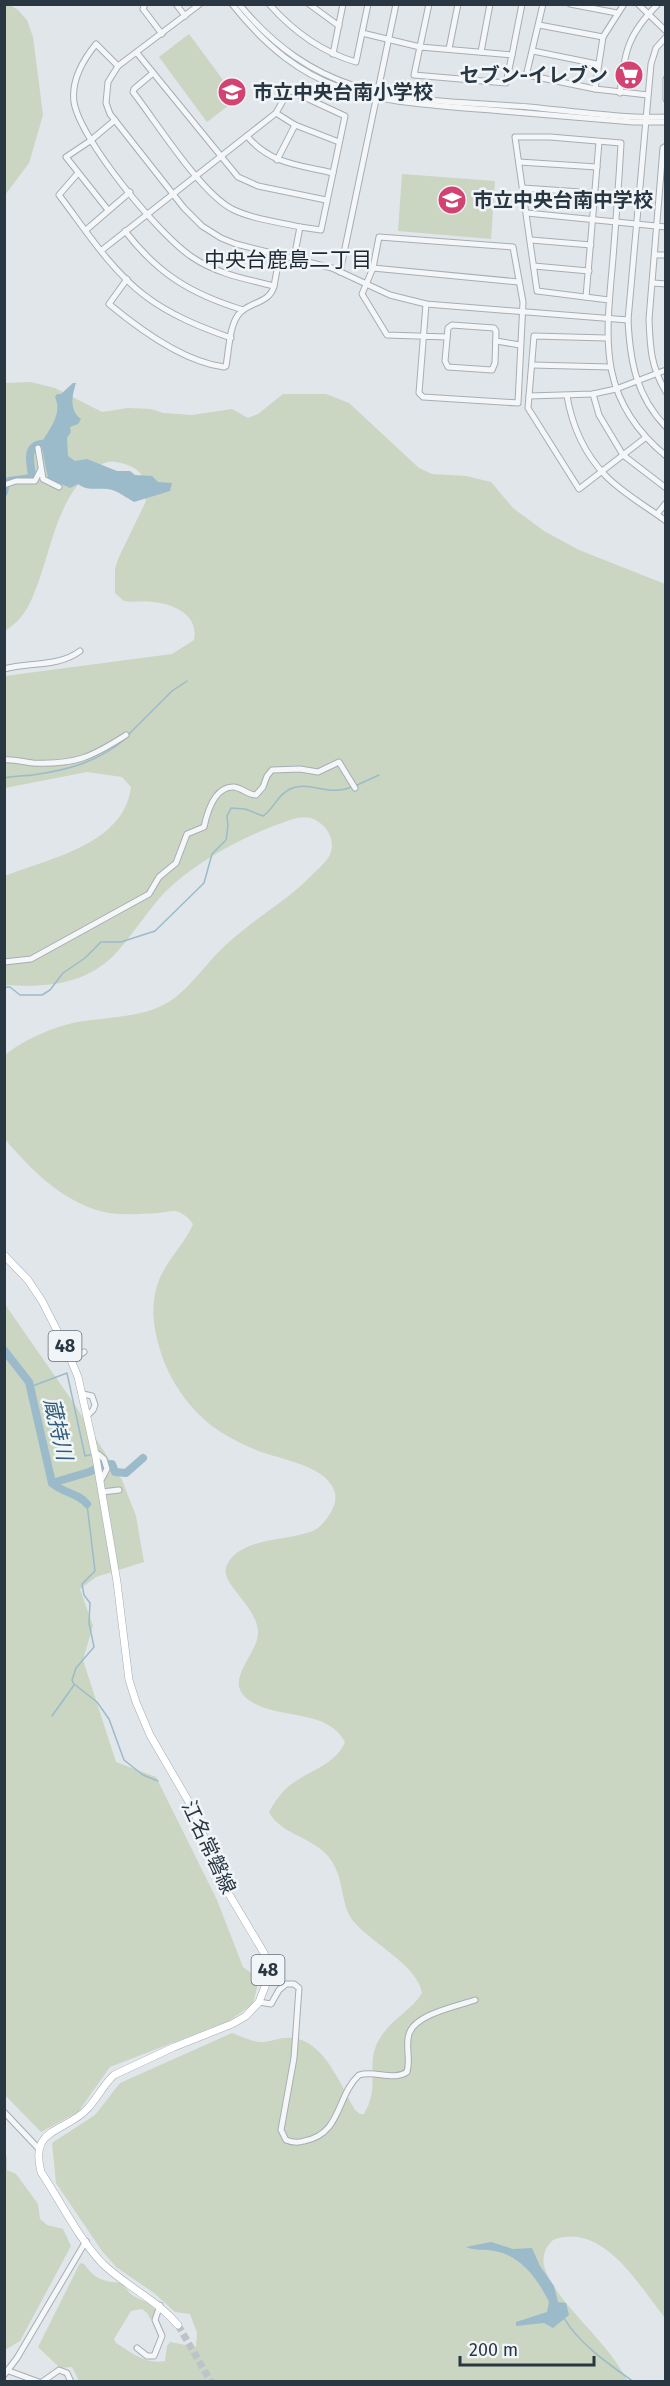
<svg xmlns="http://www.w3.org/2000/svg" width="670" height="2386" font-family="'Fira Sans','Noto Sans JP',sans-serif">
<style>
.green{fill:#cad5c2}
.water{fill:#9bbbcb}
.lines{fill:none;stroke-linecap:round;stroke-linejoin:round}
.stream{stroke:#9bbbcb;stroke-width:1.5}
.river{stroke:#9bbbcb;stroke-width:8}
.major-tunnel{stroke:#bcc3c9;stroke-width:7;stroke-dasharray:7 3.5;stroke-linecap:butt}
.minor-casing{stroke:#a6aeb5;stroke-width:7}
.major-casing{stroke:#a0adb7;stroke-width:8}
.minor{stroke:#f4f6f8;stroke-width:5}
.major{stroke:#fff;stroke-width:7}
.labels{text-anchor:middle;stroke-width:5;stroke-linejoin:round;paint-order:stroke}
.shield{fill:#f1f5f8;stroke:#657079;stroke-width:1.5}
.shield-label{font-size:18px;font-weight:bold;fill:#293743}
.poi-label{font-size:20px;font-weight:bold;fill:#293743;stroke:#f1f5f8;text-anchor:start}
.street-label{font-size:20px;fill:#293743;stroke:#f1f5f8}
.neighbourhood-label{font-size:21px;fill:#1b2834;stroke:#f1f5f8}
.water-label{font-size:21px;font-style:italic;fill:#315d78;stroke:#f1f5f8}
</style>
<rect width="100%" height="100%" fill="#e1e6ea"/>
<g class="green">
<polygon points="5,5 10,5 18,10 27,20 33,37 43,115 29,163 5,195"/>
<polygon points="189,34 237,99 207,122 159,57"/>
<polygon points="402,174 495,181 491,239 398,231"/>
<path d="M31 382 55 388 102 412 128 408 151 409 163 413 192 415 232 409 248 418 258 414 283 394H326L349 403 419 468 432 474 466 476 491 482 513 508 544 531 579 550 665 584V2318C640 2287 603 2221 553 2240 545 2248 541 2257 545 2269 555 2296 584 2322 601 2343 612 2355 620 2368 628 2381H79L72 2367 60 2368 38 2347 80 2263 84 2264C96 2280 102 2281 122 2283 125 2287 129 2293 132 2295 143 2302 149 2300 157 2312L151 2320 147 2313 142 2309 131 2311 114 2339 116 2343C132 2353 146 2365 165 2361L167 2346 170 2342 196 2347 197 2333 190 2314 175 2312 154 2293 116 2267 102 2251 56 2183 52 2143 95 2115 120 2083 232 2033C241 2036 254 2043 264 2042 273 2041 282 2037 292 2038 324 2040 341 2086 355 2110L360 2114H364C380 2087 367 2068 376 2046 387 2020 410 2013 422 1993 418 1966 372 1943 355 1923 337 1903 348 1875 324 1852 307 1836 280 1833 269 1812 275 1801 282 1791 293 1783 311 1770 336 1764 345 1742 326 1706 273 1722 245 1697 225 1678 260 1652 258 1631 256 1604 218 1583 227 1565 240 1537 289 1541 313 1531 321 1527 327 1519 331 1512 335 1505 337 1498 334 1490 325 1465 278 1459 256 1450 242 1444 224 1435 212 1426 189 1408 170 1381 161 1353 154 1330 150 1309 157 1286 164 1262 184 1246 193 1224 189 1218 182 1212 175 1211 169 1211 162 1213 156 1213 139 1214 116 1216 100 1211 61 1200 30 1169 5 1139V1055C23 1040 55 1026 78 1022 107 1017 141 1018 167 1003 191 989 207 961 228 943 255 918 287 901 312 875 317 870 324 864 328 858 336 846 331 831 320 823 310 815 301 817 290 820 246 835 199 859 165 892 150 908 137 928 123 945 92 984 51 988 5 985V876C49 858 124 845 131 787L122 777 87 772 5 788V676L172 654 194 640C199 615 174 604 153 602 143 600 134 603 124 601L115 593V569L118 559 146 501 141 474C134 466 126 464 116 462 108 460 102 464 95 468 55 498 52 552 33 596 27 611 19 622 5 631V383Z"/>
<polygon points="4,1303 73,1402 122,1480 136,1516 144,1562 96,1577 80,1589 93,1626 83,1660 116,1762 156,1777 217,1900 243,1967 259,1979 253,2004 229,2021 110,2067 78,2112 41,2132 4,2094"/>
<polygon points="4,2154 7,2157 7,2170 16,2174 38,2204 40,2219 47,2225 63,2229 71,2246 20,2341 5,2350"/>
</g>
<g class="water">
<path d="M73 383H76C72 396 69 410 81 419L78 424 70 427 71 432 67 438 68 456 75 461 87 459 117 471H130L135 475 152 476 158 482 172 483 170 491 134 502C127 498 115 489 107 489 96 488 87 491 78 484L70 488 48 478 41 444C49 429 63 414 55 397L57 394H61Z"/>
<path d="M491 2242 513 2249 532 2248 540 2266 554 2286 558 2302 566 2303 569 2315 553 2328 544 2323 516 2326V2322L547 2312 549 2302C538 2279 521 2256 495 2251 485 2249 475 2251 466 2247Z"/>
</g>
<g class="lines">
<g class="stream">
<polyline points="128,735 172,691 187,681"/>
<path d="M4 778C14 776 24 776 33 775 68 770 98 762 125 739"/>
<polyline points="355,786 379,775"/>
<path d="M4 987H10L20 995H42L50 990 63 973 85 958 101 942H121L155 931 204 883 212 854 226 840 228 826 227 816 231 808 245 809 263 816C274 809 277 795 290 789 309 780 328 797 351 787"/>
<polyline points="30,1387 67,1373 85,1456 93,1454"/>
<polyline points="106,1460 112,1464"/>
<polyline points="87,1504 95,1571 82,1584 84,1595 90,1603 89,1623 94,1647 76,1668 72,1680 74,1684 97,1702 109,1719 124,1760 143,1775 158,1781"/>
<polyline points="52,1716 74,1685"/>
<path d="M564 2318C579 2344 610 2365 634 2382"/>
</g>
<g class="river">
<path d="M4 492 6 483 9 481 32 478C32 468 25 450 37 445 42 443 47 444 52 442"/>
<path d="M4 1350 29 1382 52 1483C62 1493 79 1493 87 1504"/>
<polyline points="52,1483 89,1472 103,1465 112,1464 115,1472 126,1473 143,1458"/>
</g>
<polyline class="major-tunnel" points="178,2325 211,2382"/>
<g class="minor-casing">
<g id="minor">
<polyline points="145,4 143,9 162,34"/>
<polyline points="176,4 185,16"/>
<polyline points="200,4 118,66 108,82 106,103 110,114 184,208 202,226 221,238 236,244 332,268 390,295 426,304 628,320"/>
<path d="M232 4C306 97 368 100 478 109 530 113 582 118 633 122H666"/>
<path d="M239 4C323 106 409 98 529 107 572 111 623 119 666 117"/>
<path d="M269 4C293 31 321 52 356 62L368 4"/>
<polyline points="309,4 339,26"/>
<polyline points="543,4 527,72 532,76 595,89 648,95"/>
<polyline points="570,4 617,13"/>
<polyline points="638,4 666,31"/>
<polyline points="539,25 603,37"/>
<polyline points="362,33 420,47 512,55 506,83 414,75 429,4"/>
<path d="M666 37 656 48 651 64 628 320C630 361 636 396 666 427"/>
<polyline points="449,49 458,4"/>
<polyline points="533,51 597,64"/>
<polyline points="481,52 490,4"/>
<polyline points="137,53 238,177 258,186 326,200"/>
<polyline points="333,54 343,4"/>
<polyline points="512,55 522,4"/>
<path d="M118 66 96 44C83 60 71 80 74 102 80 140 160 236 192 257 217 274 246 279 274 286L280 254"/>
<path d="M153 73 134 89 133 92C157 123 200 192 232 209 252 219 278 222 300 227"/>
<polyline points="666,79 666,99"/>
<polyline points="595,89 603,37 624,4"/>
<path d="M620 93C625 51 627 35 658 4"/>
<polyline points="276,113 295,125 339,142"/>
<path d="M247 136C270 164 299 165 333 173"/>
<path d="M666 146 663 148 649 319C650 348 651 367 666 392"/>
<polyline points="277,160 295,125"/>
<polyline points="519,162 597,167"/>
<path d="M78 173 59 195C85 229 110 269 144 295 170 315 200 327 231 338"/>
<polyline points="523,188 595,193"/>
<polyline points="108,210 66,157 90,141 115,120"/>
<polyline points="527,213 666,227"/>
<polyline points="86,230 130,192"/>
<path d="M125 231C158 274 191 294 243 310"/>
<polyline points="531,240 591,245"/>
<polyline points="102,250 276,113 289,90 345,116 321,230 300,227 294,258"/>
<polyline points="655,255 666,255"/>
<polyline points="534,266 589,271"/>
<polyline points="373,268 519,282"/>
<polyline points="340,272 396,4"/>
<path d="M127 279 109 304C139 329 184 362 224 367L226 366C229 350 229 328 238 315 247 302 270 304 274 286"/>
<polyline points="653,283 666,284"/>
<polyline points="586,297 599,142"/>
<path d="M609 300 537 291 515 137H550L621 143C619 181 616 220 613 258 606 339 596 398 666 456"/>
<polyline points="426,304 419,393 423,397 518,403 523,302 513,247 379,237 373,268 362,294 387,335 447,337"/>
<polygon points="452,325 494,328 496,331 495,363 492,370 448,367 445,361 448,328"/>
<polyline points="606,338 534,336 528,408 579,489 645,438"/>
<polyline points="496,341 520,345"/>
<polyline points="532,365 610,367"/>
<polyline points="593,394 599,415 623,455 666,488"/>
<polyline points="529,396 593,394 616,389 666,370"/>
<path d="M567 396C572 425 584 453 605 475 622 493 646 506 666 521"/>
<polyline points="38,448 43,479 59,487"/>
<polyline points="4,485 16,481 35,481 41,469"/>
<polyline points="657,514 666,503"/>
<path d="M4 669C30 662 59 667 80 651"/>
<path d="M4 760C14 759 23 762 33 763 75 765 92 757 126 735"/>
<path d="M4 962 31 959 149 894 159 877 176 863 187 834 204 827C207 813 214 786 234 787 242 788 248 795 256 795L263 787 267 776 272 770 300 769 318 772 339 762 355 788"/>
<polyline points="66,1348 75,1342"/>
<polyline points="72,1360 84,1352"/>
<polyline points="83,1394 92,1396 95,1405 93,1410 87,1416"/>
<polyline points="95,1455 98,1454 104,1459 107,1469 100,1482"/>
<polyline points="102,1492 119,1490"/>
<path d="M259 2002 271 2004 279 1990 286 1984H294L299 1988 294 2058 281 2130 286 2140C293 2143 298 2143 304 2141 342 2134 336 2096 359 2075 374 2070 394 2081 407 2072 411 2059 405 2046 409 2034 415 2014 458 2006 475 2000"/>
<polyline points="4,2112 39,2149"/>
<polyline points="137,2348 147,2356 154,2356 162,2336 155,2320 160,2305"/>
<polyline points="9,2371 39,2382"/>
<polyline points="4,2375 17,2358 86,2241"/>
<polyline points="42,2382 59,2370 67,2373 71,2382"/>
</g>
</g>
<g class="major-casing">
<path id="major" d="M4 1255 28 1280 42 1301 66 1348 78 1377 96 1458 117 1582 129 1680 136 1702 150 1735 193 1809 220 1879 264 1953 268 1969 266 1984 259 2002 246 2016 232 2024 174 2047 114 2075C104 2084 98 2097 88 2108 66 2133 29 2126 41 2172 61 2202 78 2238 103 2264 127 2287 156 2299 178 2325"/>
</g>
<use href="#minor" class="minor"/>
<use href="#major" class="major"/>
</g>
<defs>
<g id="supermarket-disc" transform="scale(1.5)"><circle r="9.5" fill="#d34371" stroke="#f1f5f8"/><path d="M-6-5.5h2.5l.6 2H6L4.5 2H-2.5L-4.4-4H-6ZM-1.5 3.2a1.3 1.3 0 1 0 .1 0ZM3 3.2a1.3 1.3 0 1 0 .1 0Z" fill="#fff"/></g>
<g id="school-disc" transform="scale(1.5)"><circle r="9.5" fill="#d34371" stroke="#f1f5f8"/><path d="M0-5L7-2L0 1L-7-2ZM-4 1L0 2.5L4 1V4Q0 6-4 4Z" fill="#fff"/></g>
</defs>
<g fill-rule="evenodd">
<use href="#supermarket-disc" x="629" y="75"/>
<use href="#school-disc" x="232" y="92"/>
<use href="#school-disc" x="452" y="200"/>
</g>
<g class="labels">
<g class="shield">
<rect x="48.5" y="1331" width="33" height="30" rx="4.5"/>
<rect x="251.5" y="1955" width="33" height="30" rx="4.5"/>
</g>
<g class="shield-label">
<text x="65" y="1352">48</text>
<text x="268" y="1976">48</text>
</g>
<g class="poi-label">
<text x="608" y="82" text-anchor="end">セブン-イレブン</text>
<text x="253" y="99">市立中央台南小学校</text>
<text x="473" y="207">市立中央台南中学校</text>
</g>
<g class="street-label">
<text transform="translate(209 1847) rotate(65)" y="7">江名常磐線</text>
</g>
<g class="neighbourhood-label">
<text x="288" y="267">中央台鹿島二丁目</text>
</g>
<g class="water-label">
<text transform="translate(58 1429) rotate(77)" y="7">蔵持川</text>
</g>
</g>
<rect width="670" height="2386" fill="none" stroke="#293743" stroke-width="12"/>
<path d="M460 2356v9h134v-9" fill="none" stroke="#293743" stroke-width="3"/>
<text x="469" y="2356" font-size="18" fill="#293743" stroke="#f1f5f8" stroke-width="4.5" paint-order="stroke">200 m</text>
</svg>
